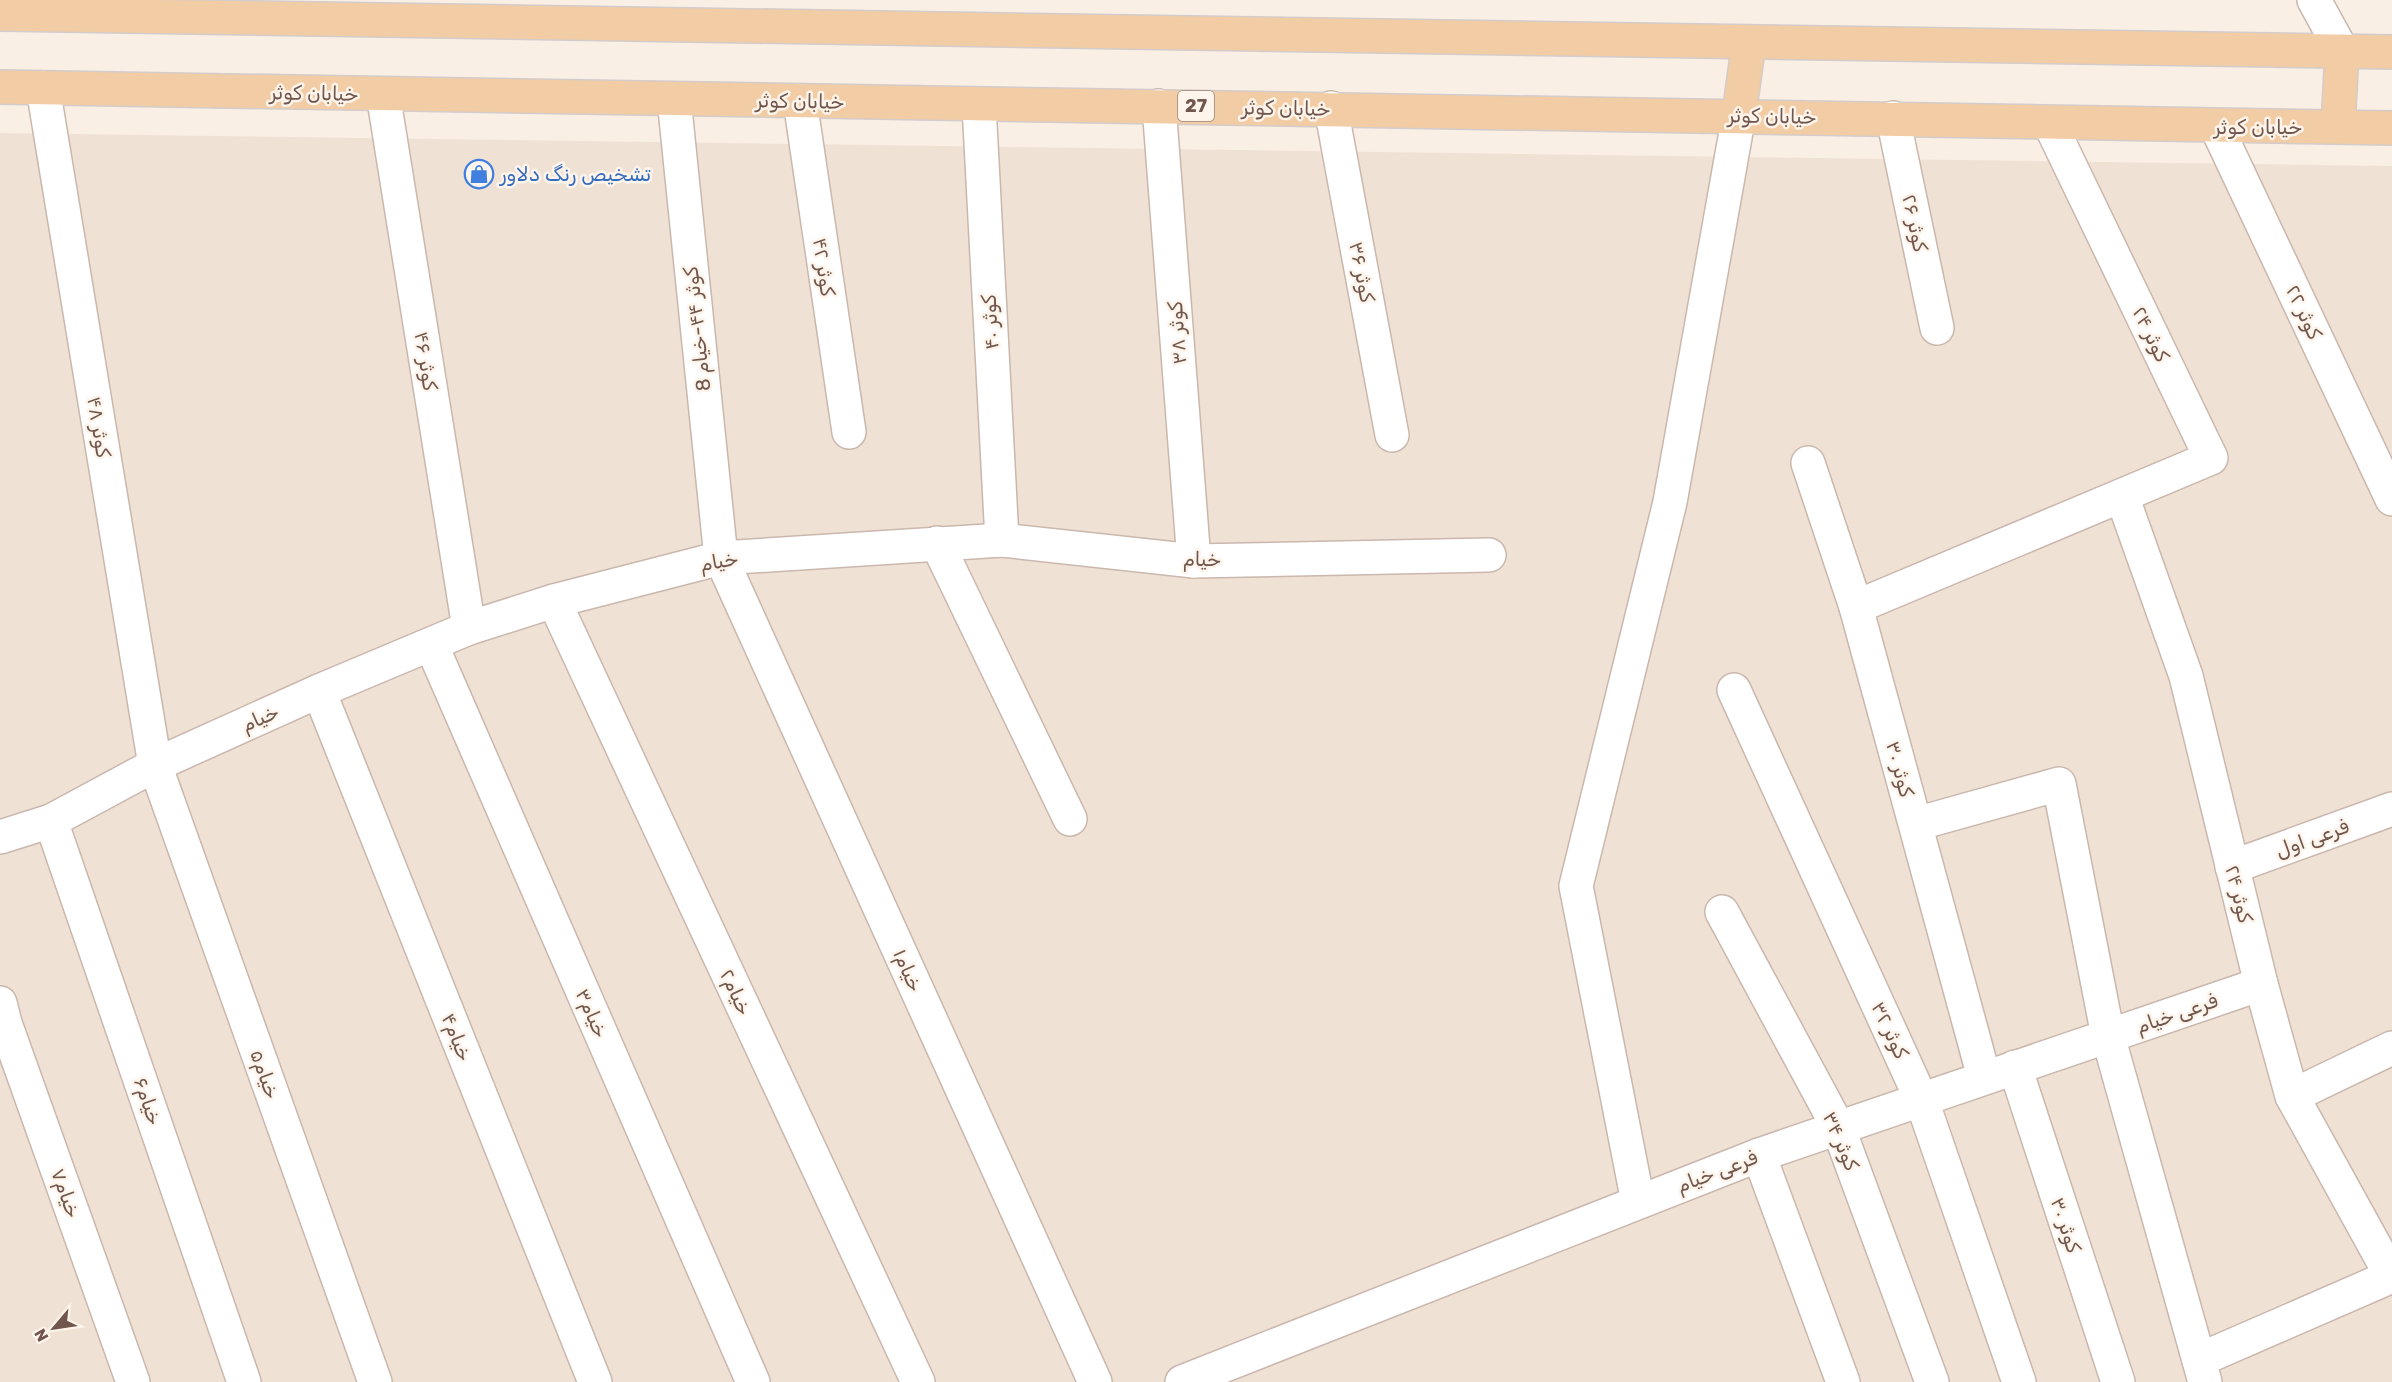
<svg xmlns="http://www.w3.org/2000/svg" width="2392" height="1382" font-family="Rubik,Vazirmatn,sans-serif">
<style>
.residential{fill:#f0e1d5}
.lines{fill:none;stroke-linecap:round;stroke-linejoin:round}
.minor-casing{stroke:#cab7ad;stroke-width:36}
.major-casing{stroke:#d4ccca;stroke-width:36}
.minor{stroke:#fff;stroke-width:33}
.major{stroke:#f2cca4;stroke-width:33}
.labels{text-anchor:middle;stroke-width:5;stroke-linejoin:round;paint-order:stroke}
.shield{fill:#fdf4eb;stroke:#9a857c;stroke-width:1.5}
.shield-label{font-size:18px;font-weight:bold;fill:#70564d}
.street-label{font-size:20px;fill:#70564d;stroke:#fdf4eb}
.shop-label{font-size:20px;fill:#366cbe;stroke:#fdf4eb;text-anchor:start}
</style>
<rect width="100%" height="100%" fill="#faefe5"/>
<polygon class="residential" points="0,133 2392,166 2392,1382 0,1382"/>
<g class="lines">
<g class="minor-casing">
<g id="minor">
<polyline points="2314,0 2342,51"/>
<polyline points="43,88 155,765 375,1382"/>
<polyline points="383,94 469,628"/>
<polyline points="674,99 721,558 1095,1382"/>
<polyline points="800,101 849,432"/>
<polyline points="979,105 1002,540"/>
<polyline points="1159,106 1194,561"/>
<polyline points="1331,108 1392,435"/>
<polyline points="1893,118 1937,328"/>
<polyline points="2216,126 2392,499"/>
<polyline points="1808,463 1856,607 1984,1077"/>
<polyline points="2122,496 2186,676 2261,984 2292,1096 2392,1277"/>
<polyline points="937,543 1070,819"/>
<polyline points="554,601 918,1382"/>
<polyline points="1856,607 2211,458 2050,124"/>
<polyline points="431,644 753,1382"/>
<polyline points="1734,690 1922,1101 2019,1382"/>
<polyline points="319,691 595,1382"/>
<polyline points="51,821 244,1382"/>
<polyline points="1916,824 2059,784 2108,1036 2205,1382"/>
<polyline points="0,837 51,821 155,765 319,691 469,628 554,601 721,558 1002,540 1194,561 1489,555"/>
<polyline points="2232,867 2392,809"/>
<polyline points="1722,912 1838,1127 1932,1382"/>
<polyline points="0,1003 5,1023 133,1382"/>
<polyline points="2015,1067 2118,1382"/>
<polyline points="2292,1096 2392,1048"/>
<polyline points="1759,1155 1843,1382"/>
<polyline points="1638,1202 1576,886 1670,502 1739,115"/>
<polyline points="2199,1360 2392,1276"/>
<polyline points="1182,1382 1759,1155 2261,984"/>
</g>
</g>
<g class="major-casing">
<g id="major">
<polyline points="0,14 2392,52"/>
<polyline points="0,87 2392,128"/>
<polyline points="1739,115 1749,42"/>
<polyline points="2338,127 2342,51"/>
</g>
</g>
<use href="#minor" class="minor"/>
<use href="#major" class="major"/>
</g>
<defs>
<g id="shop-ring" transform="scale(1.5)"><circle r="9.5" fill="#fdf4eb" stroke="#3f7fe0" stroke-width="1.5"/><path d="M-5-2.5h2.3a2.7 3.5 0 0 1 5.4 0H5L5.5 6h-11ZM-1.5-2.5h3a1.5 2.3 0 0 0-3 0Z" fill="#3f7fe0"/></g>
</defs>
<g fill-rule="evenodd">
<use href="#shop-ring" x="479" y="174"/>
</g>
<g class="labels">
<rect class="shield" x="1178" y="91" width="36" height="30" rx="4.5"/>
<g class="shield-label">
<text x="1196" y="112">27</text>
</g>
<g class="street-label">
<text transform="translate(314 93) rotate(1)" y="7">خیابان کوثر</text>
<text transform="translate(800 101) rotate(1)" y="7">خیابان کوثر</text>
<text transform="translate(1286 108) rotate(1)" y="7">خیابان کوثر</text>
<text transform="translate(1772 116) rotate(1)" y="7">خیابان کوثر</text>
<text x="2258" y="134">خیابان کوثر</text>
<text transform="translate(1915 223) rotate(78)" y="7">کوثر ۲۶</text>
<text transform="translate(824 267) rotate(82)" y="7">کوثر ۴۲</text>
<text transform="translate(1362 272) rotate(79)" y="7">کوثر ۳۶</text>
<text transform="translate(2304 312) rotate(65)" y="7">کوثر ۲۲</text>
<text transform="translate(990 322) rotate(-93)" y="7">کوثر ۴۰</text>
<text transform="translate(697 329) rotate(-96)" y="7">کوثر ۴۴-خیام 8</text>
<text transform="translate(1177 333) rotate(-94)" y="7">کوثر ۳۸</text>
<text transform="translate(2151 334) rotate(64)" y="7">کوثر ۲۴</text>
<text transform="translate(426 361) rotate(81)" y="7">کوثر ۴۶</text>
<text transform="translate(99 427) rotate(81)" y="7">کوثر ۴۸</text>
<text transform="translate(1202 559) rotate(1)" y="7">خیام</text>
<text transform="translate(719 561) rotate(-10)" y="7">خیام</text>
<text transform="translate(260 718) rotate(-24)" y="7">خیام</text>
<text transform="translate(1900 769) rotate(75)" y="7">کوثر ۳۰</text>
<text transform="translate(2312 838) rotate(-20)" y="7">فرعی اول</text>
<text transform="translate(2239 894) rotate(76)" y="7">کوثر ۲۴</text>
<text transform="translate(908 970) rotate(66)" y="7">خیام۱</text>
<text transform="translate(736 992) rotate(65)" y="7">خیام۲</text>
<text transform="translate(592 1013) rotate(66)" y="7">خیام۳</text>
<text transform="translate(2177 1013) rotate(-19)" y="7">فرعی خیام</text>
<text transform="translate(1890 1030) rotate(65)" y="7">کوثر ۳۲</text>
<text transform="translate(457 1037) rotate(68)" y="7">خیام۴</text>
<text transform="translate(265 1074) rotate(70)" y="7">خیام۵</text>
<text transform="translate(148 1101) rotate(71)" y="7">خیام۶</text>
<text transform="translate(1841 1141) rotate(67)" y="7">کوثر ۳۴</text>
<text transform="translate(1717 1171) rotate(-21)" y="7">فرعی خیام</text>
<text transform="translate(66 1193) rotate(70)" y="7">خیام۷</text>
<text transform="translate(2066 1225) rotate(72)" y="7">کوثر ۳۰</text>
</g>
<g class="shop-label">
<text x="500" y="181">تشخیص رنگ دلاور</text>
</g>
</g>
<g transform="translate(54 1328) rotate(241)" stroke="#fdf4eb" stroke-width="4.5" paint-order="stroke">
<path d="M0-4.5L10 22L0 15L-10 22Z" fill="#70564d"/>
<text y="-9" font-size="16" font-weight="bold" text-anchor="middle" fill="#70564d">N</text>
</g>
</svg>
